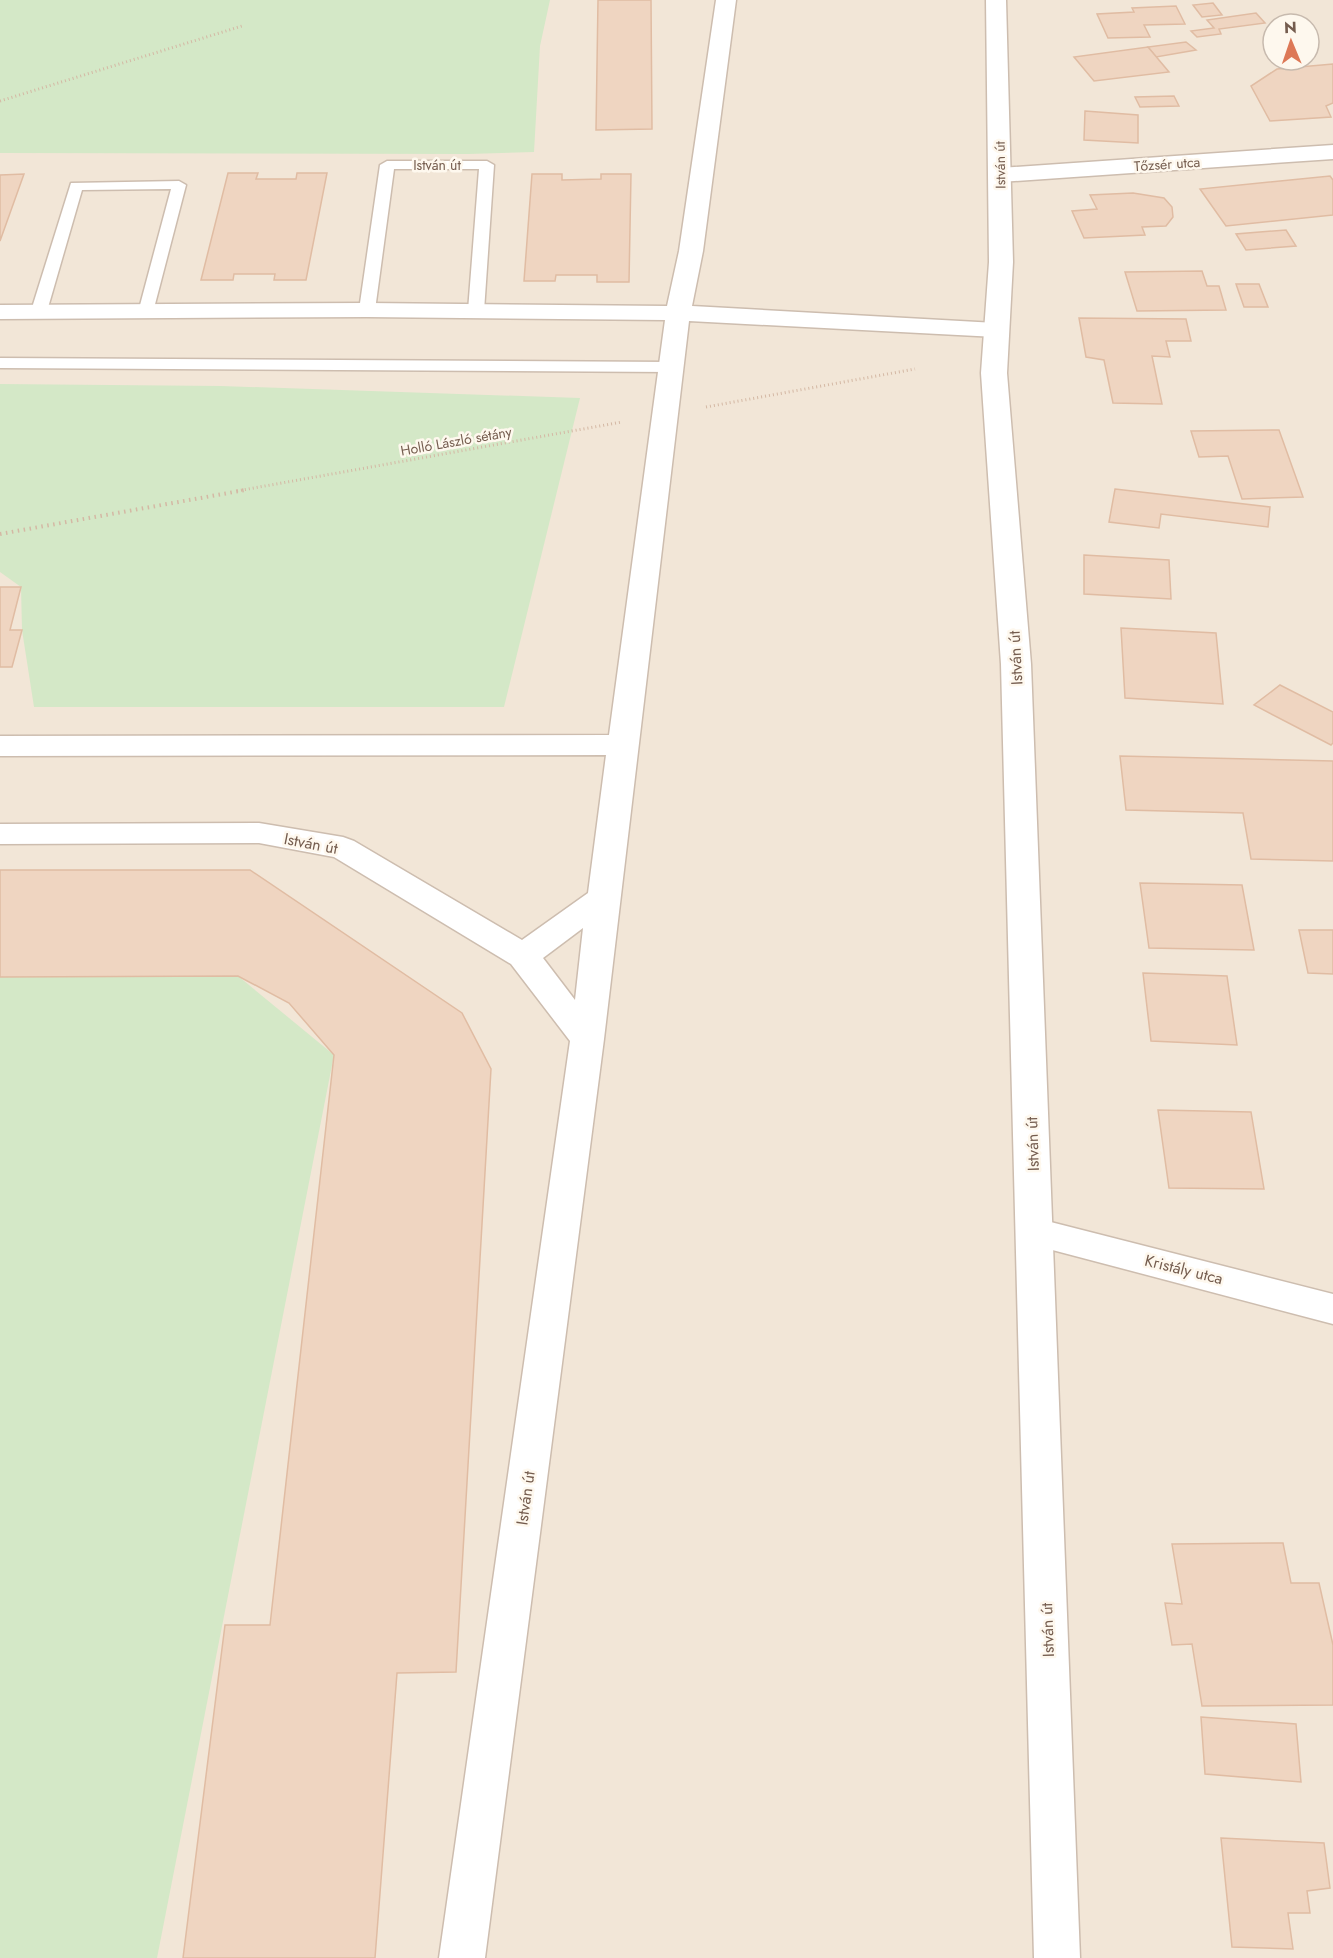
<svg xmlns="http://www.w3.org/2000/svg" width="1333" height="1958" font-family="Jost,sans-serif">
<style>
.residential{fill:#f2e6d7;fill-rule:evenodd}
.green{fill:#d4e8c7}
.building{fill:#efd5c1;stroke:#e0bca3;stroke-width:1.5}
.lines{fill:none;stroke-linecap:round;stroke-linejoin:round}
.service-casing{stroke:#cdbdaf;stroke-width:3}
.minor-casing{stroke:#cdbdaf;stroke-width:3}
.tertiary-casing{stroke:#cdbdaf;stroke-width:3}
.path-far1{stroke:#d4b8a4;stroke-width:3;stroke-dasharray:1 3;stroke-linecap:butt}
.path{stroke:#d4b8a4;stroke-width:4;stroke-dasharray:1.5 4.5;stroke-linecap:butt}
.service{fill:#fff;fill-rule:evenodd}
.minor{fill:#fff;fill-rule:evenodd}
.tertiary{fill:#fff;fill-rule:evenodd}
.labels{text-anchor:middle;stroke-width:5;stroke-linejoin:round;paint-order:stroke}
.far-street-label{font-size:14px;fill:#745c4e;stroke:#fef8ee}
.street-label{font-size:16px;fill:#745c4e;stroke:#fef8ee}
</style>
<rect width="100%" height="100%" fill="#fbf4e8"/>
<path class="residential" d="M0 0H1333V1958H0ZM1273 24H1309V60H1273Z"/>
<g class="green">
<polygon points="0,0 550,0 540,46 534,152 468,154 0,153"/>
<polygon points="0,384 221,386 580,398 504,707 34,707 22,630 21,587 0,572"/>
<polygon points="238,976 334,1055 157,1958 0,1958 0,977"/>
</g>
<g class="building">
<polygon points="598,0 651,0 652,129 596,130"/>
<polygon points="1213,3 1222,15 1202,17 1193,5"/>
<polygon points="1176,6 1185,24 1144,25 1150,37 1108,38 1097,14 1134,12 1132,8"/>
<polygon points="1256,13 1265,23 1219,29 1221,34 1197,37 1191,31 1214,28 1207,20"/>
<polygon points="1186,42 1196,50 1156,57 1148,47"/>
<polygon points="1148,47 1169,72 1094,81 1074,57"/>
<polygon points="1333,64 1333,103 1326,106 1331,117 1270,121 1251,86 1277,69"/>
<polygon points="1174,96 1179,106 1140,107 1135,97"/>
<polygon points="1085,111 1138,115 1138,143 1084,140"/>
<polygon points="228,173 258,173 256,179 296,179 297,173 327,173 306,280 274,280 275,274 234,274 233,280 201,280"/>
<polygon points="24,174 0,241 0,175"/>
<polygon points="532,174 562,174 562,180 601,179 601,174 631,174 629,282 597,282 597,275 556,275 555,281 524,281"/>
<polygon points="1330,176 1333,180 1333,215 1226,226 1200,189"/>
<polygon points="1133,193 1164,198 1172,207 1173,217 1166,226 1142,227 1145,235 1084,238 1072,211 1097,209 1090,195"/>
<polygon points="1286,230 1296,246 1246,250 1236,234"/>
<polygon points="1202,271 1207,286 1219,286 1226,310 1137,311 1125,272"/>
<polygon points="1236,284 1259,284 1268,307 1244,307"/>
<polygon points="1079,318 1186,319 1191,341 1166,341 1170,357 1152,356 1162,404 1113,403 1104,360 1086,357"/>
<polygon points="1279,430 1303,497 1242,499 1228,456 1199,457 1191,431"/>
<polygon points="1115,489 1270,507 1268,527 1161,514 1159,528 1109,522"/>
<polygon points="1084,555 1169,560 1171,599 1084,594"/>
<polygon points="0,587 21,587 10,630 22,630 12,667 0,667"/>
<polygon points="1121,628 1216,633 1223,704 1125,698"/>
<polygon points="1280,685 1333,712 1333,743 1331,745 1254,705"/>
<polygon points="1120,756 1333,761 1333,861 1251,859 1243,813 1126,810"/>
<polygon points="0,870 250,870 462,1013 491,1069 456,1672 397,1673 375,1958 183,1958 225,1625 270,1625 334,1055 289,1003 238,976 0,977"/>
<polygon points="1140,883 1242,885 1254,950 1149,948"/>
<polygon points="1299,930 1333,930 1333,974 1308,973"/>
<polygon points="1143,973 1227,976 1237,1045 1151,1041"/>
<polygon points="1158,1110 1251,1112 1264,1189 1169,1188"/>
<polygon points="1283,1543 1291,1583 1319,1583 1333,1645 1333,1705 1202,1706 1192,1644 1172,1645 1165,1603 1182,1604 1172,1544"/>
<polygon points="1201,1717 1296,1724 1301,1782 1205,1774"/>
<polygon points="1221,1838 1324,1843 1330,1888 1307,1891 1310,1913 1288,1913 1293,1949 1232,1947"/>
</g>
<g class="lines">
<g class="service-casing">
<g id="service">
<polygon points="387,161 487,161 494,165 484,311 482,314 476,316 468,311 479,169 394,169 375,310 367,315 359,310 380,165"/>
<polygon points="179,181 186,185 153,312 141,312 139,309 171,189 82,190 47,311 39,316 33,314 31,311 71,183"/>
<polygon points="0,358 670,362 678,367 670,372 0,368"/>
</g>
</g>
<g class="minor-casing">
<g id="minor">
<path d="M716 0H736L703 251 692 306 996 323 1005 325 1008 330 1005 335 996 337 689 321 604 1039 485 1958H439L570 1041 511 964 334 857 259 843 0 844V824L259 823 343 837 354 841 522 940 588 893 606 755 0 756V736L609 735 665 320 367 317 0 319V305L367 303 667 306 679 251ZM583 928 575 1000 543 958Z"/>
<polygon points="1333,145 1333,159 1000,182 992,180 989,175 992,170 1000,168"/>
<polygon points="1035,1218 1333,1294 1333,1324 1022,1242 1017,1232 1022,1222"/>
</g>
</g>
<g class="tertiary-casing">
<polygon id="tertiary" points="986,0 1006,0 1013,262 1007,373 1031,664 1080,1958 1034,1958 1001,664 981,373 989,262"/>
</g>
<g class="path-far1">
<polyline points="0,101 242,26"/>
<polyline points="706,407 915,369"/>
<polyline points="237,491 622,422"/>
</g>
<polyline class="path" points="0,534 245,490"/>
<use href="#service" class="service"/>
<use href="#minor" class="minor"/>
<use href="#tertiary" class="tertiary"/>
</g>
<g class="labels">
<g class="far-street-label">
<text transform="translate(1167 164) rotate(-4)" y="5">Tőzsér utca</text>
<text x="437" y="170">István út</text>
<text transform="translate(1000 165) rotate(-91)" y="5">István út</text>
<text transform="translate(456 441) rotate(-10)" y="5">Holló László sétány</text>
</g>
<g class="street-label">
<text transform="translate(1015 658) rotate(-93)" y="6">István út</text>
<text transform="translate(311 843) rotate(11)" y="6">István út</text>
<text transform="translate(1032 1144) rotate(-92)" y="6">István út</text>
<text transform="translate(1184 1269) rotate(14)" y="6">Kristály utca</text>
<text transform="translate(525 1498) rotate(-82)" y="6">István út</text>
<text transform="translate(1047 1630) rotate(-92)" y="6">István út</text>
</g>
</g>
<g transform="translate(1291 42) rotate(358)"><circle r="28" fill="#fef8ee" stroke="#c7baae" stroke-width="1.5"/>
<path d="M0-4.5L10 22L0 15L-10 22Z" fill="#dd7856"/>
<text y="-9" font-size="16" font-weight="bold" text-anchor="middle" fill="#745c4e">N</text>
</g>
</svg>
